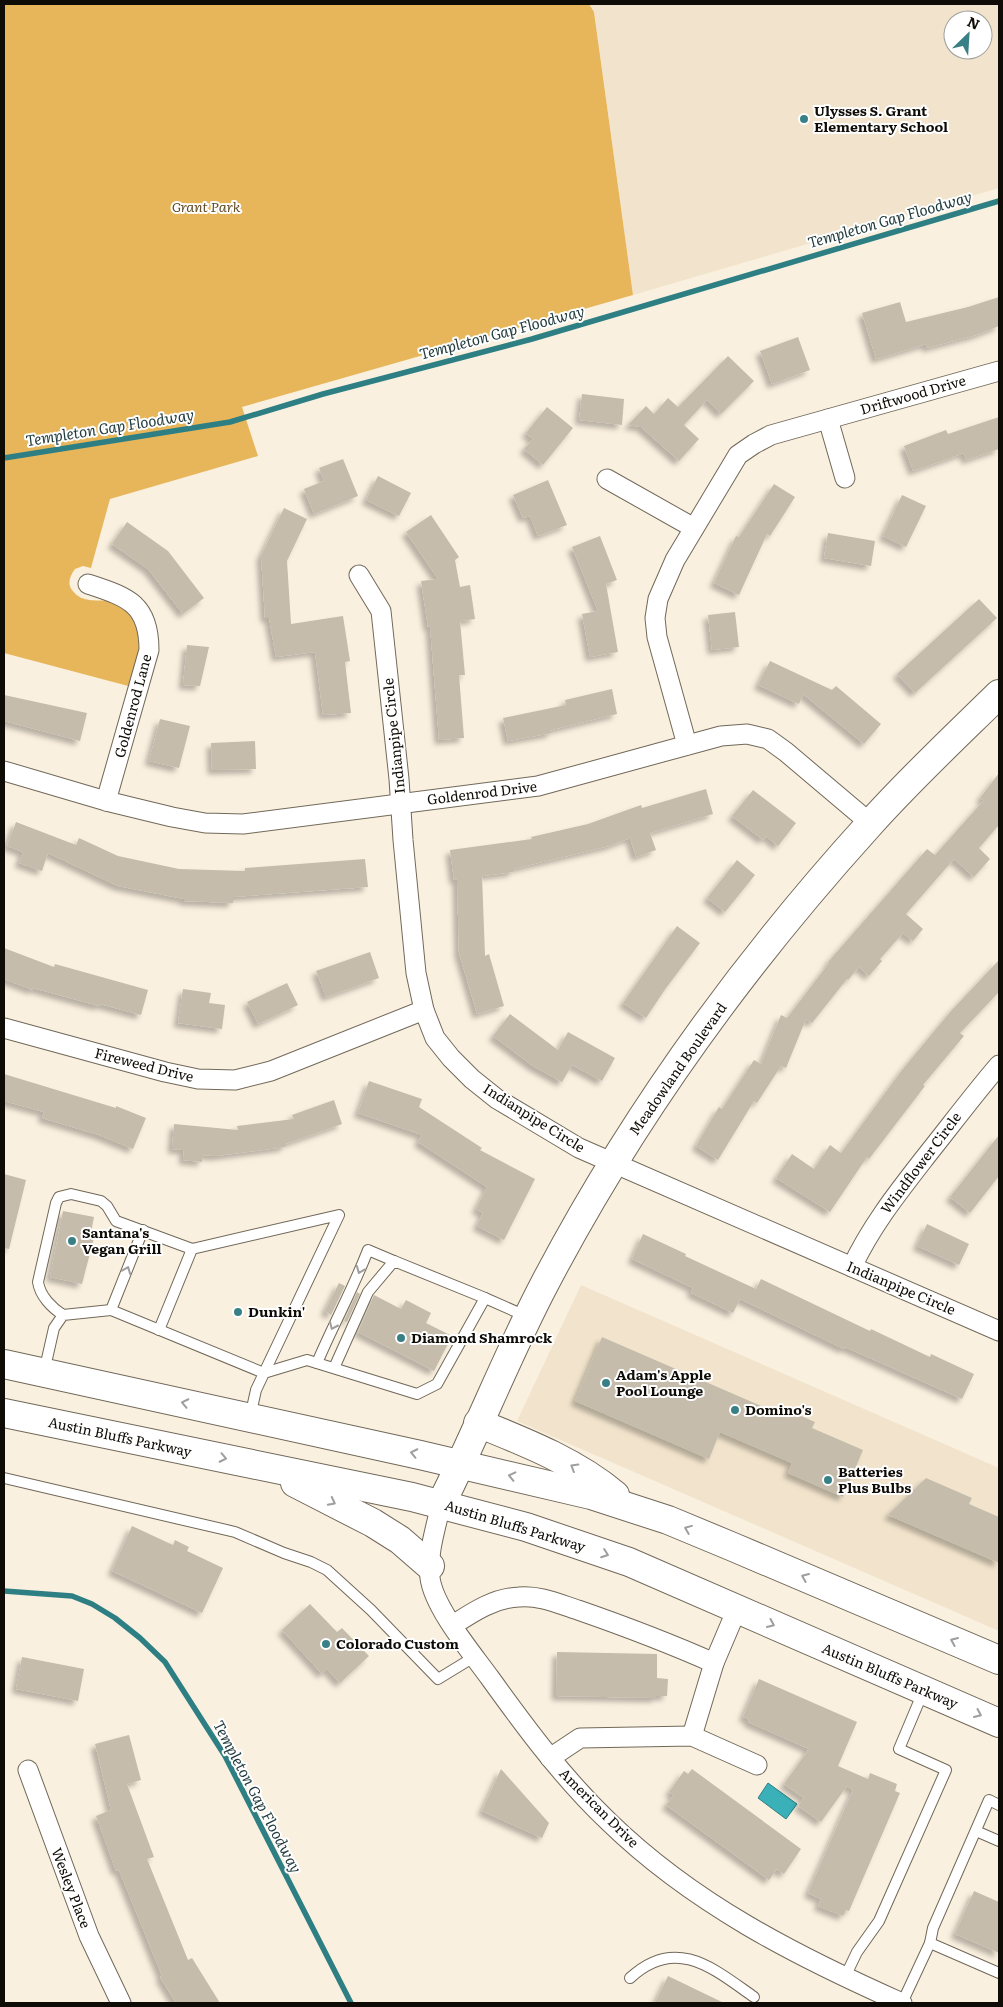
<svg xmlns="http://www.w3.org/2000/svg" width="1003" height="2007" font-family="Literata,serif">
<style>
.built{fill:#f2e4cc;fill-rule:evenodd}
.green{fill:#e7b65b}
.water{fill:#3ab0b8;stroke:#2d7f83}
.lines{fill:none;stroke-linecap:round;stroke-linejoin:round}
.stream{stroke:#2d7f83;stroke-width:5.5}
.building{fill:#c5bcac;filter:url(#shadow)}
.lane-casing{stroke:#716859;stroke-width:12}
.street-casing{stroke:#716859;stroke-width:21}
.secondary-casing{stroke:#716859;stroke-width:30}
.primary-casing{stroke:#716859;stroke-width:30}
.lane{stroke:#fff;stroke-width:10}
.street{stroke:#fff;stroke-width:19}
.secondary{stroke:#fff;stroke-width:28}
.primary{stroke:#fff;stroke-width:28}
.oneway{stroke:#9f9e9c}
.poi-dot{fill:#388086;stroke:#fff;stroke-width:2}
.labels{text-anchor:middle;stroke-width:4;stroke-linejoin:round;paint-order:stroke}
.poi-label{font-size:14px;font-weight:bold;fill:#0f0c07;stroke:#fff;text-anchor:start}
.park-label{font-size:14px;font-style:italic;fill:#624d25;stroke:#fff}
.street-label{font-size:14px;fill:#0f0c07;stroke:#fff}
.water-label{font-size:15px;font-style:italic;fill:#223c3e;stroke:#fff}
</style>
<defs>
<filter id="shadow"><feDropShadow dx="-4.5" dy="4.5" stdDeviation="2.5" flood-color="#0004"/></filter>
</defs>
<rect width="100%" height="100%" fill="#faf0df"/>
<g class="built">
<path d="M589 4H999V188L633 295 595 18 594 12ZM953 20H983V50H953Z"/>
<polygon points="581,1285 999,1468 999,1631 517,1421"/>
</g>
<path class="green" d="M4 4H589L594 12 633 295 242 407 258 456 110 499 91 568 83 566 75 569C70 576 67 583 72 590 83 605 98 598 113 602 123 605 131 614 139 621L141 648 132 687 4 653Z"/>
<polygon class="water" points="768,1783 797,1804 786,1819 758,1798"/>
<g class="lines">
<g class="stream">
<polyline points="4,458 230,422 323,394 532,339 999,201"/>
<polyline points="4,1591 72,1596 92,1604 115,1618 140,1638 165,1662 225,1756 351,2003"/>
</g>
</g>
<g class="building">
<polygon points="999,297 999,326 976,335 927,348 926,344 876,359 862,313 900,302 906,322 968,307"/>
<polygon points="798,337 810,370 772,384 760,351"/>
<polygon points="728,356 754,381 721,414 707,400 684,425 699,439 679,461 641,427 628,425 646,406 654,414 668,398 678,407"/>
<polygon points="582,394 624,399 622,425 579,420"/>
<polygon points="547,407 573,428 543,465 524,449 533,439 526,433"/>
<polygon points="999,417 999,449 966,460 964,453 913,471 904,446 946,430 948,434"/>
<polygon points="343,459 358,496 314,514 304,489 324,481 319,468"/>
<polygon points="378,476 411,493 399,516 366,500"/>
<polygon points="548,480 567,525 538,536 530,516 523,518 513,495"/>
<polygon points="774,484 795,497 770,536 767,534 739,595 714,583 736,536 739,537"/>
<polygon points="902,495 926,506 906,547 883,536"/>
<polygon points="284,508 307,519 287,561 291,624 343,616 350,661 345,662 351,713 323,715 315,652 276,657 269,618 265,618 261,556"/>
<polygon points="431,515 459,557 455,560 460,587 470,585 475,619 460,621 465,675 459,675 464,738 439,740 430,626 428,627 421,581 438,579 406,532"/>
<polygon points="127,522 168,551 204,598 183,614 148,569 112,544"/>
<polygon points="828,533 875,541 871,566 824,558"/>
<polygon points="600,536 617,580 606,584 618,652 590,657 582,614 598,611 572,547"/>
<polygon points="979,599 997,618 915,693 897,674"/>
<polygon points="735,612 739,647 712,650 708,615"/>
<polygon points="187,645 209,647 200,686 183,685"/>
<polygon points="770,661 832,690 836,686 881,724 864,744 803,694 799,704 758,685"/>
<polygon points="612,689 617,714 551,730 552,733 508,741 503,718 566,705 565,700"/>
<polygon points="4,695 87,713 80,741 4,721"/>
<polygon points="160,719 190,726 179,768 149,761"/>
<polygon points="255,741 256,769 212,770 211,743"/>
<polygon points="999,773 999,825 979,848 990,859 974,877 954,859 906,914 923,929 913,941 903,933 880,959 882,961 869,976 859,967 848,980 847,979 812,1023 806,1019 786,1068 781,1066 757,1103 754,1101 718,1160 696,1146 719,1107 722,1109 754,1060 761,1064 781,1015 787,1018 829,963 828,962 927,849 935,855 984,800 980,798"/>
<polygon points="706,789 713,814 650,833 656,850 636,857 630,838 609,846 513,869 513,872 482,876 485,956 489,954 504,1006 477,1014 459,953 457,879 454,880 450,850 532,839 531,837 588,824 641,805 642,808"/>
<polygon points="753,790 796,823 778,846 766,836 763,840 732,816"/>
<polygon points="16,822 76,845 79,838 118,856 179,869 245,871 245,868 365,859 368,887 233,897 233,903 184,901 184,899 118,886 48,853 42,871 19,863 23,852 7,846"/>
<polygon points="737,860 755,875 725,912 707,898"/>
<polygon points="677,926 700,943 666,988 646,1018 623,1003"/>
<polygon points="4,948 54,967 55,964 148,990 141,1015 100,1004 99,1006 33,988 33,990 4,979"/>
<polygon points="370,952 379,978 326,997 316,971"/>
<polygon points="999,960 999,992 960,1033 964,1036 923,1085 925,1086 869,1159 867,1157 830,1212 776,1178 792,1154 814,1169 830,1145 841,1153 902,1070 951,1011"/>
<polygon points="287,983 298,1005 258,1024 247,1002"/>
<polygon points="183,989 211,993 209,1003 225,1005 222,1029 178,1023"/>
<polygon points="510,1014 558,1050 568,1032 615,1058 602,1081 572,1065 562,1082 533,1066 493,1036"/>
<polygon points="4,1074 116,1108 116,1106 146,1118 133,1149 99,1135 42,1118 44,1112 4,1101"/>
<polygon points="369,1081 422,1099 419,1107 482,1148 480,1150 535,1179 504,1240 477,1226 483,1213 476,1209 487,1187 418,1142 422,1135 358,1113"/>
<polygon points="334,1100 342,1124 285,1144 285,1147 216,1156 203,1155 202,1162 183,1160 184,1150 172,1149 174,1124 238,1130 237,1126 294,1119 292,1115"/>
<polygon points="999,1135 999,1176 970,1213 950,1197"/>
<polygon points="4,1174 26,1180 9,1249 4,1248"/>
<polygon points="63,1211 94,1217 90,1237 94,1238 82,1284 50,1277"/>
<polygon points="927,1224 969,1244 959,1265 917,1246"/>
<polygon points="643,1234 686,1254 685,1256 756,1289 761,1279 870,1331 871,1329 930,1357 931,1354 974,1374 962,1399 845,1347 844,1349 740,1299 733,1313 691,1293 693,1288 632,1259"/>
<polygon points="339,1283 345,1286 331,1315 325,1311"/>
<polygon points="357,1292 360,1294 347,1322 344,1321"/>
<polygon points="374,1295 401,1309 406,1300 431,1313 426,1323 452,1336 434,1371 358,1332"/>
<polygon points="602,1337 789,1418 792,1412 815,1422 812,1428 863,1450 843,1497 788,1473 792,1463 720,1432 709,1459 575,1401"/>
<polygon points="926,1478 972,1498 969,1504 999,1517 999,1563 888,1515"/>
<polygon points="132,1526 173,1545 175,1540 189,1547 187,1551 223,1568 202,1613 112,1571"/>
<polygon points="310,1604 337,1632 342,1628 369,1656 340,1683 327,1669 322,1674 282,1630"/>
<polygon points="557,1652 657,1654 657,1678 668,1679 667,1696 656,1696 656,1698 556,1696"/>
<polygon points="22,1657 84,1669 78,1701 16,1689"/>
<polygon points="759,1679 857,1722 838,1766 868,1779 870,1773 897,1784 895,1791 900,1793 849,1911 846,1910 843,1916 818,1906 821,1899 808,1893 853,1790 847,1786 821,1822 798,1806 804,1798 784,1784 809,1749 748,1722 749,1719 743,1717"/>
<polygon points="129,1735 141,1780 127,1784 154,1857 147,1859 188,1960 192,1958 220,2003 176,2003 160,1977 162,1976 119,1870 116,1871 96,1816 111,1810 95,1744"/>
<polygon points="501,1769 549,1823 542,1838 482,1811"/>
<polygon points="692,1769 801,1849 784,1874 777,1869 769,1880 666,1805 674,1795 669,1792 684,1771 688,1774"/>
<polygon points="974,1891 999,1902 999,1953 955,1934"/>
<polygon points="668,1976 724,2003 655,2003"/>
</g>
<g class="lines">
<g class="lane-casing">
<g id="lane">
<polyline points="485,1298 528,1317"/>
<polyline points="111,1310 143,1230"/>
<polyline points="159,1330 192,1249"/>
<path d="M317 1363C333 1325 353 1289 368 1250L394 1261"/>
<path d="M44 1372 54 1328 63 1315 111 1310 264 1373 339 1215 192 1249 116 1221 107 1206 101 1201 71 1194 59 1197 56 1203 38 1282C40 1296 52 1308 63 1315"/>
<polyline points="250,1417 256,1390 264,1373 307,1360 417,1394 437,1384 485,1298 394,1261 368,1292 334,1368"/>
<polyline points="4,1478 235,1532 284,1553 311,1562 327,1570 371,1610 438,1679 474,1657"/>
<polyline points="976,1831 999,1841"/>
<polyline points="930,1943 999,1973"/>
<polyline points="845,1977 857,1952 879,1921 946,1770 899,1749 923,1692"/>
<path d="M630 1978C676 1935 714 1969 754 1997"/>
<polyline points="902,2003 930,1943 933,1928 989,1800 999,1805"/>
</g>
</g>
<g class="street-casing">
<g id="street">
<polyline points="828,419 845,478"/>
<polyline points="607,479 694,528"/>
<polyline points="359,575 381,611 399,779 403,840 416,973 424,1010 435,1038 451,1058 472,1079 497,1099 579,1148 999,1331"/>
<path d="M88 584C127 597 149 603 149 650L106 801"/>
<polyline points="687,745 657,637 655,618 658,599 675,560 738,455 754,444 771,435 999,371"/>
<polyline points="4,771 106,801 172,817 205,823 243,824 538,786 721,736 747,734 768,739 786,752 870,823"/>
<polyline points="4,1028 165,1072 198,1079 235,1080 271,1071 424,1010"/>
<path d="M852 1267C871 1226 899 1191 927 1155 951 1125 974 1094 999 1065"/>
<path d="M441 1504C436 1528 427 1553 430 1578 434 1608 472 1653 490 1678 526 1728 563 1778 608 1821 692 1903 796 1956 902 2003"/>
<path d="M453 1625C473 1612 494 1598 519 1597 540 1595 559 1604 578 1610 624 1626 669 1643 714 1663"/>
<polyline points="692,1736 714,1663 737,1609"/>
<polyline points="550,1758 580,1738 692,1736 757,1765"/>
<polyline points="28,1770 89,1936 121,2003"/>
</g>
</g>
<g class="secondary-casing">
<path id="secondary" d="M441 1504C478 1431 507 1355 545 1283 632 1117 744 963 869 825 910 779 955 737 999 694"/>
</g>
<g class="primary-casing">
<g id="primary">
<polyline points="4,1364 420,1455 591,1495 668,1520 733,1547 999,1660"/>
<polyline points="4,1413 412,1497 526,1527 629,1562 999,1723"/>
<path d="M478 1423C525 1442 576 1462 615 1495"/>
<polyline points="295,1483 373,1523 400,1540 430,1566"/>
</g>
</g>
<use href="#lane" class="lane"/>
<use href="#street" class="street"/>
<use href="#secondary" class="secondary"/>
<use href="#primary" class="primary"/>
</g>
<defs><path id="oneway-chevron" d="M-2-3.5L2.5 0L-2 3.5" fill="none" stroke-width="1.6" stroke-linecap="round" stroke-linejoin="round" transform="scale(1.25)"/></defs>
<g class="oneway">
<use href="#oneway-chevron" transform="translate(127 1270) rotate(-68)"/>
<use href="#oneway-chevron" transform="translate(360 1270) rotate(112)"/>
<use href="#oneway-chevron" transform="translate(333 1326) rotate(114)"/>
<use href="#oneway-chevron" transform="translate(185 1403) rotate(-168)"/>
<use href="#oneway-chevron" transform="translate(414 1453) rotate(-168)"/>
<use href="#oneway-chevron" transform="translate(223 1458) rotate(12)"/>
<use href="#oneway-chevron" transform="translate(574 1467) rotate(-149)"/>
<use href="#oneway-chevron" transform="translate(512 1476) rotate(-167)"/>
<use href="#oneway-chevron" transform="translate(332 1502) rotate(27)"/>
<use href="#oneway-chevron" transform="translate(688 1529) rotate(-158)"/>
<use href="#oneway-chevron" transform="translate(605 1554) rotate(20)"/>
<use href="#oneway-chevron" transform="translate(805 1577) rotate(-157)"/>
<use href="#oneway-chevron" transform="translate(771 1624) rotate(24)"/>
<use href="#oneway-chevron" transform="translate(954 1641) rotate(-157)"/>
<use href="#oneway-chevron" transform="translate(978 1714) rotate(24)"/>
</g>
<g class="poi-dot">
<circle cx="804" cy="119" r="5"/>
<circle cx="72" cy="1241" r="5"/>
<circle cx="238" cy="1312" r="5"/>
<circle cx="401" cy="1338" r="5"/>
<circle cx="606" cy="1383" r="5"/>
<circle cx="735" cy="1410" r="5"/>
<circle cx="828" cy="1480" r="5"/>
<circle cx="326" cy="1644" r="5"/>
</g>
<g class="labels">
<g class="poi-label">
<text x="814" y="116">Ulysses S. Grant<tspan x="814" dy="16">Elementary School</tspan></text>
<text x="82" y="1238">Santana's<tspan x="82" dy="16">Vegan Grill</tspan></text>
<text x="248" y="1317">Dunkin'</text>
<text x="411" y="1343">Diamond Shamrock</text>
<text x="616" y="1380">Adam's Apple<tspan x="616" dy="16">Pool Lounge</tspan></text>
<text x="745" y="1415">Domino's</text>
<text x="838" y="1477">Batteries<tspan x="838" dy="16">Plus Bulbs</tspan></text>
<text x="336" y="1649">Colorado Custom</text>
</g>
<g class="park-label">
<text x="206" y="212">Grant Park</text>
</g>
<g class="street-label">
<text transform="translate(913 395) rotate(-16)" y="5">Driftwood Drive</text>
<text transform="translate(133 706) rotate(-75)" y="5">Goldenrod Lane</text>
<text transform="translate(394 736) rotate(-96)" y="5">Indianpipe Circle</text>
<text transform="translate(482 793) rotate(-7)" y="5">Goldenrod Drive</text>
<text transform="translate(144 1065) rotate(14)" y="5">Fireweed Drive</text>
<text transform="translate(678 1069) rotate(-55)" y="5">Meadowland Boulevard</text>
<text transform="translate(534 1118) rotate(32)" y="5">Indianpipe Circle</text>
<text transform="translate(921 1163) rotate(-53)" y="5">Windflower Circle</text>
<text transform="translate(901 1288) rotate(23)" y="5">Indianpipe Circle</text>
<text transform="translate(120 1437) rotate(12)" y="5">Austin Bluffs Parkway</text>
<text transform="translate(515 1526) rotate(17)" y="5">Austin Bluffs Parkway</text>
<text transform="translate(890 1676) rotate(23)" y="5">Austin Bluffs Parkway</text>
<text transform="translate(599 1808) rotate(45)" y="5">American Drive</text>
<text transform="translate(71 1888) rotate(69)" y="5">Wesley Place</text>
</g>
<g class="water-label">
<text transform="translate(890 220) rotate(-16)" y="5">Templeton Gap Floodway</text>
<text transform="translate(502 333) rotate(-15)" y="5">Templeton Gap Floodway</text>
<text transform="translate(110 428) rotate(-9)" y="5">Templeton Gap Floodway</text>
<text transform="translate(257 1797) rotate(62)" y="5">Templeton Gap Floodway</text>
</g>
</g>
<rect width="1003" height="2007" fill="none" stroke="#0f0c07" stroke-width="10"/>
<g transform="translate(968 35) rotate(25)"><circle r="24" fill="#ffffff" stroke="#9f9e9c"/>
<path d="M0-4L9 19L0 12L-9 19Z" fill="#388086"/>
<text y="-8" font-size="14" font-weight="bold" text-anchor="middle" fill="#0f0c07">N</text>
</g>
</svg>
